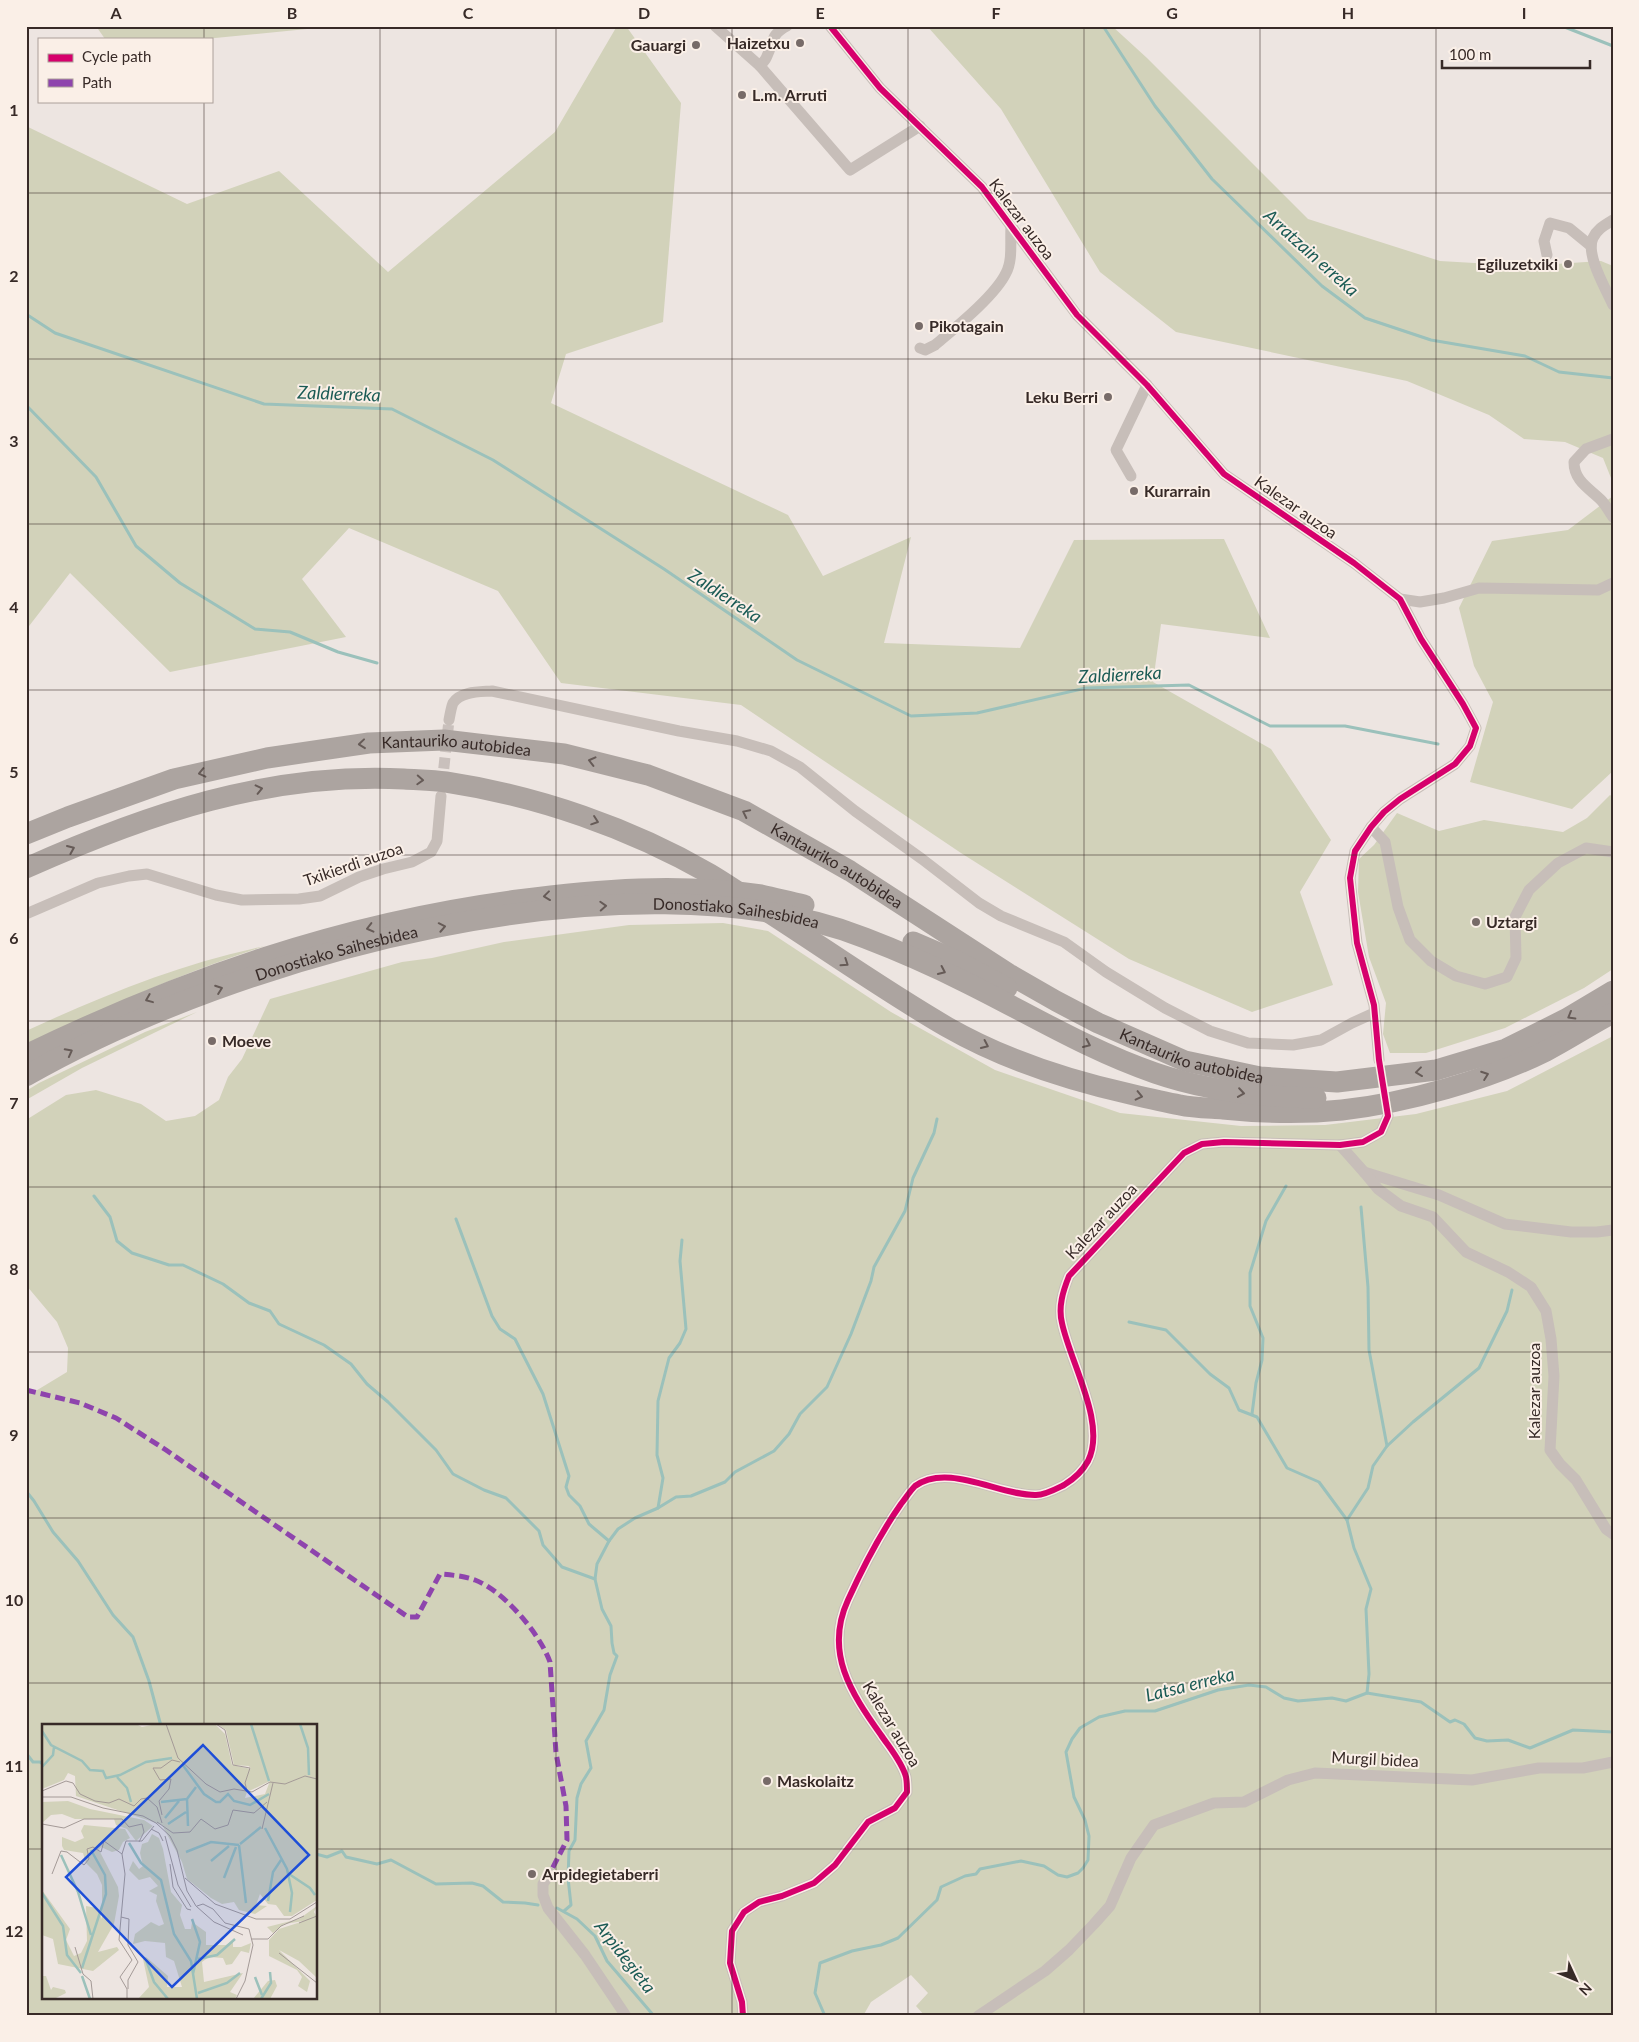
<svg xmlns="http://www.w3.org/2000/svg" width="1639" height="2042" font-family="Lato,sans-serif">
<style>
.green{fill:#d2d2ba;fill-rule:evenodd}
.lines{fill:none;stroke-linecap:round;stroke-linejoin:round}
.stream{stroke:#9bc1bb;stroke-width:3}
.minor-tunnel{stroke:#c9c0bc;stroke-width:11;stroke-dasharray:11 5.5;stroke-linecap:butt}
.minor{stroke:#c7beb9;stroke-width:11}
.motorway{stroke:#aca4a0;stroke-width:21}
.quiet{stroke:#8e44ad;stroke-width:5;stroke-dasharray:10 5;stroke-linecap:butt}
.cycleway-casing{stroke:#faefe7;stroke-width:9}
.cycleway{stroke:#d6006c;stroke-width:6}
.oneway{stroke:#665b57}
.grid{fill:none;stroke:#372a27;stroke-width:1;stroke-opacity:0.55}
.poi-dot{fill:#776b68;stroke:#faefe7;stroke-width:2}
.labels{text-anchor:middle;stroke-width:4;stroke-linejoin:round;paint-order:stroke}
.poi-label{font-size:16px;font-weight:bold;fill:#372a27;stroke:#faefe7;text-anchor:start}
.street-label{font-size:16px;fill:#372a27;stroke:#faefe7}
.water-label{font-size:18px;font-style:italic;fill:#1b5b55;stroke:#faefe7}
.inset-river{fill:none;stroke:#9bc1bb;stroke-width:2.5}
.inset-road{fill:none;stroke:#a49a97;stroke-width:1}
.view{fill:#1d4ed8;fill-opacity:0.15;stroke:#1d4ed8;stroke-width:2.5}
.inset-edge{fill:none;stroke:#372a27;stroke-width:2.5}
.neatline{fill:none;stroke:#372a27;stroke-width:2}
.grid-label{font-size:16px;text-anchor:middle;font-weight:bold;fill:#372a27}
</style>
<rect width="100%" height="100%" fill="#ede5e1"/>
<g class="green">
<polygon points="96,26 337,26 205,39 105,39"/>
<polygon points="617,26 626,26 681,103 663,322 566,354 551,403 788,515 823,576 911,537 884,643 1020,648 1074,540 1224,539 1270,638 1161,624 1153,682 1271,749 1331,840 1300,892 1333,985 1252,1012 1129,959 961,853 741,705 561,683 498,591 349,528 302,579 346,637 170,672 70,573 26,630 26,126 187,204 279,171 388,272 555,132"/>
<polygon points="927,26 1112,26 1147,58 1308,219 1440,261 1526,266 1601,261 1613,266 1613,483 1603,458 1565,442 1524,439 1489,415 1407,381 1176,332 1100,272 1001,109"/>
<polygon points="1613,496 1613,771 1572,809 1470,782 1493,702 1474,666 1459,608 1492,541 1568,530"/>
<polygon points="1610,795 1613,797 1613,969 1584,988 1505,1028 1426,1053 1390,1053 1383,1034 1386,1003 1369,957 1358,892 1359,859 1374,845 1397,813 1439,831 1484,820 1563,832 1587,818"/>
<path d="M723 923 768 931 891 1012 995 1070 1120 1113 1241 1126 1325 1125 1416 1114 1507 1091 1613 1036V2016H925L916 2006 928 1993 911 1975 871 2002 863 2016H26V1390L34 1392 67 1372 68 1348 57 1322 26 1285V1120L66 1095 96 1090 141 1104 166 1121 195 1116 219 1100 228 1077 242 1059 270 999 402 962 432 958 504 942 629 925ZM44 1726H316V1998H44Z"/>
<path d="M265 946C182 973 104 1007 26 1047V1031C104 995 181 963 265 946Z"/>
<polygon points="197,1012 82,1068 26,1100 26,1091 39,1083 145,1032"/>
</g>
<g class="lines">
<g class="stream">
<polyline points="1103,26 1155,106 1212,179 1322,286 1365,318 1431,340 1525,356 1559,372 1613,378"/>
<polyline points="1562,26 1613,46"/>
<polyline points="26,314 55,333 264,404 392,409 493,460 664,569 797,660 911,716 977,713 1086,688 1189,685 1270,726 1345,726 1438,744"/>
<polyline points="26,405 96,477 136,546 180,583 255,629 290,632 338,652 377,663"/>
<polyline points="94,1196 110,1217 117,1241 132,1253 169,1265 183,1265 223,1284 249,1303 270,1311 279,1324 324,1345 351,1364 367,1384 388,1402 436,1450 453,1474 484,1490 506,1498 539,1531 543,1545 562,1567 595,1579"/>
<polyline points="1361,1207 1368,1287 1369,1350 1387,1446"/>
<polyline points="456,1219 492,1316 500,1329 515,1339 543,1394 569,1476 566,1487 569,1495 580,1506 589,1524 609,1541"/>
<polyline points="1129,1322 1166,1330 1210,1374 1229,1388 1239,1410 1257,1417 1287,1468 1319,1482 1347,1520 1354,1548 1371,1589 1366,1609 1369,1674 1367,1693"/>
<polyline points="1252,1414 1256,1383 1262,1360 1263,1338 1250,1306 1250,1273 1266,1221 1286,1186"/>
<polyline points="26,1491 34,1501 53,1532 78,1561 113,1615 133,1637 149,1681 161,1726"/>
<polyline points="658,1508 663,1478 657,1455 658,1401 669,1358 680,1343 686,1329 680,1261 682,1240"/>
<polyline points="1347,1520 1368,1488 1373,1466 1387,1446 1413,1422 1479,1368 1507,1311 1512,1290"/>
<polyline points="26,1753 33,1762 40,1762 44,1765"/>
<polyline points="316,1854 327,1857 342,1851 346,1857 377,1864 391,1860 436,1884 472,1883 483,1886 503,1902 525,1903 538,1905"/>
<polyline points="557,1908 577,1919 595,1936 607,1961 654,2016"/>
<polyline points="564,1911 571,1905 568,1878 569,1851 575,1840 577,1798 581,1784 591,1768 586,1741 604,1710 610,1675 617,1656 614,1653 612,1643 611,1626 602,1609 595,1579 597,1564 609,1541 618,1529 635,1518 658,1508 676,1497 691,1496 725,1482 735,1472 774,1451 789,1434 800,1414 827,1387 851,1334 871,1281 874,1267 905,1211 913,1178 934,1133 937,1119"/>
<polyline points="825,2016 815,1993 820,1963 852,1951 881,1945 898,1938 937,1900 941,1887 965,1876 976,1874 980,1869 1021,1861 1044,1866 1058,1875 1067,1877 1078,1873 1083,1868 1088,1860 1089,1836 1085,1820 1074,1797 1066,1752 1072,1739 1080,1728 1099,1717 1125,1711 1155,1711 1218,1690 1249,1685 1266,1687 1284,1698 1298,1701 1332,1698 1346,1701 1367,1693 1421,1702 1450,1722 1455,1720 1464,1724 1475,1738 1487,1741 1508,1740 1530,1748 1573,1730 1613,1732"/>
</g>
<polyline class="minor-tunnel" points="442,785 449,720"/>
<g class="minor">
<polyline points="715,26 760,66 850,170 920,126"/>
<polyline points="830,26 880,88 982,187 1077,315 1147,385 1224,474 1354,563 1400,599 1421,639 1463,704 1476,728 1470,746 1455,764 1400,799 1384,812 1371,827 1355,851 1350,878 1357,943 1374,1005 1379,1060"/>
<path d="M760 66C762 63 766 60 767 56 774 42 770 35 787 26"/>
<path d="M1613 220C1605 225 1597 229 1593 238 1585 254 1606 289 1613 305"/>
<polyline points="1547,255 1544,241 1550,223 1569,228 1591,246"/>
<path d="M920 348 925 350 935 345C955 328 995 296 1006 273 1013 260 1010 242 1011 227"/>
<path d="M1613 439 1586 449 1574 462C1574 481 1589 488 1601 500 1606 505 1609 512 1613 517"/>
<polyline points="1131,476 1116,450 1147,385"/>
<polyline points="1400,599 1420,602 1444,598 1479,588 1598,590 1613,583"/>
<path d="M449 720C450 715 451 708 453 703 461 691 480 692 492 691L679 731 737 741 771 751 800 767 855 811 922 859 979 903 1001 916 1064 942 1106 972 1165 1008 1210 1031 1248 1043 1293 1045 1321 1040 1352 1023 1374 1013"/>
<polyline points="1371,827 1385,842 1398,907 1410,940 1431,961 1456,976 1485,984 1507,977 1516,958 1515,917 1529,890 1558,863 1586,848 1613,852"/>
<polyline points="26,914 98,883 129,876 147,874 216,895 242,900 299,899 320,896 359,877 383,869 412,862 431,852 437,841 441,796"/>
<polyline points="1340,1145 1364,1172 1439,1195 1505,1224 1571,1232 1597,1232 1613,1230"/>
<polyline points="1364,1172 1378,1189 1401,1206 1433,1217 1466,1252 1508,1272 1531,1287 1546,1311 1551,1339 1554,1376 1550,1450 1560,1464 1576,1480 1606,1529 1613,1534"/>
<polyline points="550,1873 543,1884 543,1895 548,1908 585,1955 626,2016"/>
<path d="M743 2016 742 2002 730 1963 732 1931 744 1912 759 1902 782 1896 814 1883 835 1865 868 1822 895 1808 907 1792C907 1787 907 1782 906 1777 902 1762 889 1747 881 1735 851 1693 824 1652 848 1600 863 1567 880 1534 901 1504 905 1499 910 1491 915 1486 948 1462 1000 1496 1036 1495 1045 1495 1056 1489 1064 1485 1074 1479 1082 1472 1088 1461 1107 1424 1070 1362 1062 1323 1058 1307 1063 1291 1069 1276L1184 1153 1202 1144 1224 1142 1340 1145 1363 1142 1381 1132 1388 1116"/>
<polyline points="978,2016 1045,1971 1069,1950 1094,1924 1110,1906 1131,1858 1154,1825 1214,1803 1244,1802 1288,1780 1315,1773 1472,1780 1539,1768 1583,1768 1613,1762"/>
</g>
<g class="motorway">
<path id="s1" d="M26 834 68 817 174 779 267 758 369 743 444 740 564 754 648 775 744 811 850 871 1009 974 1056 1001 1098 1023 1185 1061 1260 1077 1337 1082 1436 1070 1506 1049 1566 1019 1613 991"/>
<path d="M26 868C147 814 269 772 404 779 418 780 432 780 446 782 538 796 630 828 710 874 730 886 749 899 768 912 827 950 885 991 947 1027 1003 1059 1067 1080 1130 1094 1147 1098 1164 1102 1180 1105 1194 1108 1209 1108 1223 1109 1262 1113 1303 1114 1342 1110 1406 1103 1488 1080 1546 1051 1569 1039 1590 1025 1613 1013"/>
<polyline points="913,942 955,960 1007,988"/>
<path d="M26 1055C185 978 343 923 518 900 598 889 681 883 761 895 775 898 790 902 804 905"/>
<path id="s2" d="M26 1076C237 955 631 846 865 938 899 951 933 966 965 982 1028 1013 1088 1050 1155 1073 1207 1091 1262 1097 1316 1098"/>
</g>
<path class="quiet" d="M26 1390 80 1403 116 1418 166 1450 408 1617H417L440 1574C452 1575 464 1576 475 1580 504 1591 540 1634 550 1662L556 1753 566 1806 567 1840 550 1873"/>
<g class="cycleway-casing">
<path id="cycleway" d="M743 2016 742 2002 730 1963 732 1931 744 1912 759 1902 782 1896 814 1883 835 1865 868 1822 895 1808 907 1792C907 1787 907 1782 906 1777 902 1762 889 1747 881 1735 851 1693 824 1652 848 1600 863 1567 880 1534 901 1504 905 1499 910 1491 915 1486 948 1462 1000 1496 1036 1495 1045 1495 1056 1489 1064 1485 1074 1479 1082 1472 1088 1461 1107 1424 1070 1362 1062 1323 1058 1307 1063 1291 1069 1276L1184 1153 1202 1144 1224 1142 1340 1145 1363 1142 1381 1132 1388 1116 1379 1060 1374 1005 1357 943 1350 878 1355 851 1371 827 1384 812 1400 799 1455 764 1470 746 1476 728 1463 704 1421 639 1400 599 1354 563 1224 474 1147 385 1077 315 982 187 880 88 830 26"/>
</g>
<use href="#cycleway" class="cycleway"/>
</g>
<defs><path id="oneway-chevron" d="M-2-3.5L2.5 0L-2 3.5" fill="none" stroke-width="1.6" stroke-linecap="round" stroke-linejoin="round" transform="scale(1.25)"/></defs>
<g class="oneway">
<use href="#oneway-chevron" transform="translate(362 744) rotate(174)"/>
<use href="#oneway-chevron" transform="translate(592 761) rotate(-166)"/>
<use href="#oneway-chevron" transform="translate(202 773) rotate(167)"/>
<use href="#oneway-chevron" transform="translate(420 780) rotate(3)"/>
<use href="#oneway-chevron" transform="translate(259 789) rotate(-13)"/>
<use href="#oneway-chevron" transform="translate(746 813) rotate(-154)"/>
<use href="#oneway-chevron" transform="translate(595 821) rotate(19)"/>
<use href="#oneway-chevron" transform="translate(71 849) rotate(-23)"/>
<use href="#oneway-chevron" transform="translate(547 896) rotate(173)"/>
<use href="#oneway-chevron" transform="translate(603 906) rotate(-3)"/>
<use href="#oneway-chevron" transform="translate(442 927) rotate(-11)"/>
<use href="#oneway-chevron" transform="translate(370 928) rotate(166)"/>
<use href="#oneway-chevron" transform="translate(845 963) rotate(34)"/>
<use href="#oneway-chevron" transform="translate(942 971) rotate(25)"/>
<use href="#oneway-chevron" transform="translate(219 989) rotate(-20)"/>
<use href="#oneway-chevron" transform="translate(149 999) rotate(158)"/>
<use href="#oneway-chevron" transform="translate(1571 1016) rotate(150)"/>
<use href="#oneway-chevron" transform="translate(1087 1044) rotate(25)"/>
<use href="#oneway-chevron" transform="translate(985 1045) rotate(25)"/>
<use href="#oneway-chevron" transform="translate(69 1052) rotate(-28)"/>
<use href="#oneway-chevron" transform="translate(1419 1072) rotate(173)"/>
<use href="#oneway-chevron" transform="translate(1485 1075) rotate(-20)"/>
<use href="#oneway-chevron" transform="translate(1241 1093) rotate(8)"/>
<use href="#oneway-chevron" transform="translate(1139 1096) rotate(13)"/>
</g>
<path class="grid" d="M204 26V39M380 26V2016M556 26V2016M732 26V2016M908 26V2016M1084 26V2016M1260 26V2016M1436 26V2016M204 101V1726M26 193H1613M26 359H1613M26 524H1613M26 690H1613M26 855H1613M26 1021H1613M26 1187H1613M26 1352H1613M26 1518H1613M26 1683H1613M26 1849H44M316 1849H1613M204 1998V2016"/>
<g class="poi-dot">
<circle cx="800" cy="43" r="5"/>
<circle cx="696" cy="45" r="5"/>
<circle cx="742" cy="95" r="5"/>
<circle cx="1568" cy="264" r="5"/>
<circle cx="919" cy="326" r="5"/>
<circle cx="1108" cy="397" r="5"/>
<circle cx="1134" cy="491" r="5"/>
<circle cx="1476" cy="922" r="5"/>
<circle cx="212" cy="1041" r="5"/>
<circle cx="767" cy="1781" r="5"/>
<circle cx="532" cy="1874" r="5"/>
</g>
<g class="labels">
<g class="poi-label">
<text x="790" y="49" text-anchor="end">Haizetxu</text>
<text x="686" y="51" text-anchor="end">Gauargi</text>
<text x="752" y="101">L.m. Arruti</text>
<text x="1558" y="270" text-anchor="end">Egiluzetxiki</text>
<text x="929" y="332">Pikotagain</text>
<text x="1098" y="403" text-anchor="end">Leku Berri</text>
<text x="1144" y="497">Kurarrain</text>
<text x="1486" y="928">Uztargi</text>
<text x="222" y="1047">Moeve</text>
<text x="777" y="1787">Maskolaitz</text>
<text x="542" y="1880">Arpidegietaberri</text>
</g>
<g class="street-label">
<text transform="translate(1022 219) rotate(53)" y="6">Kalezar auzoa</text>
<text transform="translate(1296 507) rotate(35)" y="6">Kalezar auzoa</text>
<text dy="6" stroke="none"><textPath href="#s1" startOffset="444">Kantauriko autobidea</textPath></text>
<text transform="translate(353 864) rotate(-19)" y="6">Txikierdi auzoa</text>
<text dy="6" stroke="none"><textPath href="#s1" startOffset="849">Kantauriko autobidea</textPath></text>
<text dy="6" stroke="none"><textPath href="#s2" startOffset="740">Donostiako Saihesbidea</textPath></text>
<text dy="6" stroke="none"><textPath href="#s2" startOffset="335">Donostiako Saihesbidea</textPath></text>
<text dy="6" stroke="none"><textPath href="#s1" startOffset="1254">Kantauriko autobidea</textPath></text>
<text transform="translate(1101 1221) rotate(-47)" y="6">Kalezar auzoa</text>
<text transform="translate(1534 1391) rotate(-90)" y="6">Kalezar auzoa</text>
<text transform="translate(892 1724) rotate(59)" y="6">Kalezar auzoa</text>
<text transform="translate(1375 1759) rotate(3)" y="6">Murgil bidea</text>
</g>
<g class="water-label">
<text transform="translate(1311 253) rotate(42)" y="6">Arratzain erreka</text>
<text transform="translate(339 394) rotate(2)" y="6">Zaldierreka</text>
<text transform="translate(725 596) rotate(33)" y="6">Zaldierreka</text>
<text transform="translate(1120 675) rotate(-3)" y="6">Zaldierreka</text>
<text transform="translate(1190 1685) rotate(-14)" y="6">Latsa erreka</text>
<text transform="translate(625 1957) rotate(52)" y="6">Arpidegieta</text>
</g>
</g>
<g transform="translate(42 1724)">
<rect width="275" height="275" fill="#ede5e1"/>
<path d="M0 0H94L100 3 114 0H173L183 10 190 41 209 45 207 42 192 41 184 6 175 0H275V176L250 192H242L234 181 226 180 218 170 214 181 225 182 213 190 197 186 192 178 180 180 169 174 145 155 140 138 120 101 34 72 33 52 26 49 22 56 0 65ZM228 57 223 70 203 74 205 68ZM26 77 48 85 102 96 111 102 94 117 85 105 74 101 72 95H33L20 90 9 91 0 99V78ZM42 101 83 105 88 114 81 118 77 126 70 128 59 123 57 126 76 163 77 172 72 200 56 228 75 223 77 226 51 247 16 240 11 215 0 211V166L28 205 24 216 32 232 39 229 45 217 44 182 55 184 60 195V161L55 150 44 139 41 129 22 126 20 122V113L33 118 42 114 39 107ZM110 110 117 114 121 125 129 168 140 181 138 191 143 205H149L150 198 164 208V221H184L191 216V223H199L209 219 207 229 199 227 190 240 184 241 181 234 167 233 160 238 162 258 201 249 188 268 195 271 193 275H96L107 263 101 235 104 233 126 252 125 263H140L132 237 124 233 123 219 103 217 91 220 93 210 109 198 117 202 122 200 114 177 115 171 107 167 116 162 108 153 97 156 87 146 91 137 97 145 101 142 98 129 100 120 106 118ZM275 182 272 188 275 193V254L257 237 237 226 268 257 265 268 256 262 260 253 255 246 227 232V216L237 205 262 197 242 200 231 209 225 203 257 195ZM0 252H4L9 266 11 263 23 266 24 269 12 275H0ZM233 256 235 262 228 275H211L226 257Z" fill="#d2d2ba" fill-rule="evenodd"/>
<path class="inset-river" d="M209 0 227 57M258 0 266 24 267 51M0 7 9 21 40 37 48 46 61 47 64 54 78 51 104 38 130 34M140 40 162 70 174 78H178L186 70 192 77 208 81 227 70M0 43 11 31 12 23M75 53 85 64 89 78M119 78 145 75M123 94 137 77M126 100 144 88M146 102 145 75 154 63M223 104 245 145 250 169 248 188M87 119 99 139 119 156 132 210 149 237 155 275M198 120 219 103M197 121 204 179M144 128 169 118 197 121M19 131 36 168 49 211M169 137 187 122M247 150 268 164 273 171M182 154 194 123M0 169 21 202 25 231 39 249M226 177 231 148 239 136M150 195 158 218 151 250M156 235 175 231 193 215M104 236 112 258 126 275M40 244 64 170 63 151 49 126M40 252 48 275M213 253 220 271M156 269 185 259 198 249M219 275 229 259 228 248"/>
<path class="inset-road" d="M124 0 136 34 164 60 178 68 192 65 210 68 228 58 243 60 263 52 275 55M174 0 183 6 191 41 208 44 203 59 205 67M0 67 24 57 31 59 38 70 53 77 67 79 77 75 92 82 99 75 105 74 115 83 120 99M0 73H29L61 84 101 92 114 99 128 112 135 126 145 167 154 182 172 198 201 211M120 91 117 77 127 65 129 55 118 56 111 44H119L130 36 138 38M115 98 131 109 148 108 159 95 173 105 186 101 191 86 212 89 225 78M0 100 22 104 42 95H80L87 103 100 100 102 108 97 118M109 105 117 109 121 117M220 105 231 59M123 112 136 161 149 183M128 140 131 163 145 185 149 186M10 150 19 127 25 128 42 141 47 135 45 125 51 123 59 128 62 117 80 130M143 154 173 180 214 195H248L275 178M155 182 161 180 171 185 183 199 207 205 211 221 203 257 194 275M79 193 87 195 86 221 96 238 86 256V265M257 199 275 192M209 215H226L239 202 262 192M33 223 41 250 49 257 51 275M237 229 275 259M85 275V265L78 253 90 236 77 216 83 150 80 130 84 117H100L112 102"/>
<path class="view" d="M161 21 267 131 130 263 24 153Z"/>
<rect width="275" height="275" class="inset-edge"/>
</g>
<rect width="1639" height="2042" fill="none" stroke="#faefe7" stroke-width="55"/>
<rect x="38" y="38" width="175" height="65" fill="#faefe7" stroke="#aca09a"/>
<rect x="48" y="54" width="25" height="8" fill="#d6006c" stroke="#aca09a"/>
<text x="82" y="62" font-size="15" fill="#372a27">Cycle path</text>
<rect x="48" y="79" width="25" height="8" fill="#8e44ad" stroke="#aca09a"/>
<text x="82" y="88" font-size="15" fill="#372a27">Path</text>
<g transform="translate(1576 1980) rotate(134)" stroke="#faefe7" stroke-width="4" paint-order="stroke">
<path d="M0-4L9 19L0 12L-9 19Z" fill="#372a27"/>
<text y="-8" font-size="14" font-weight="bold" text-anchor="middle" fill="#372a27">N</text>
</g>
<path d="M1442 60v8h148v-8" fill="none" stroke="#372a27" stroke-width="2.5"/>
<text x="1449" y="60" font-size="15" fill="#372a27" stroke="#faefe7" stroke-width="4" paint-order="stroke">100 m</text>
<rect x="28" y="28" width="1584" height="1986" class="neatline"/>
<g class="grid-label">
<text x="116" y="19">A</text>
<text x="292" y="19">B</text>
<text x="468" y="19">C</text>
<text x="644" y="19">D</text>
<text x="820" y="19">E</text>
<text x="996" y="19">F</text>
<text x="1172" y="19">G</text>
<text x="1348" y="19">H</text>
<text x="1524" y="19">I</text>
<text x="14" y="116">1</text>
<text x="14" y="282">2</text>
<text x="14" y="447">3</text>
<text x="14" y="613">4</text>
<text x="14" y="778">5</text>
<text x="14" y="944">6</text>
<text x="14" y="1109">7</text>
<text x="14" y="1275">8</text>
<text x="14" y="1441">9</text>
<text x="14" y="1606">10</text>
<text x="14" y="1772">11</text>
<text x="14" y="1937">12</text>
</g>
</svg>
